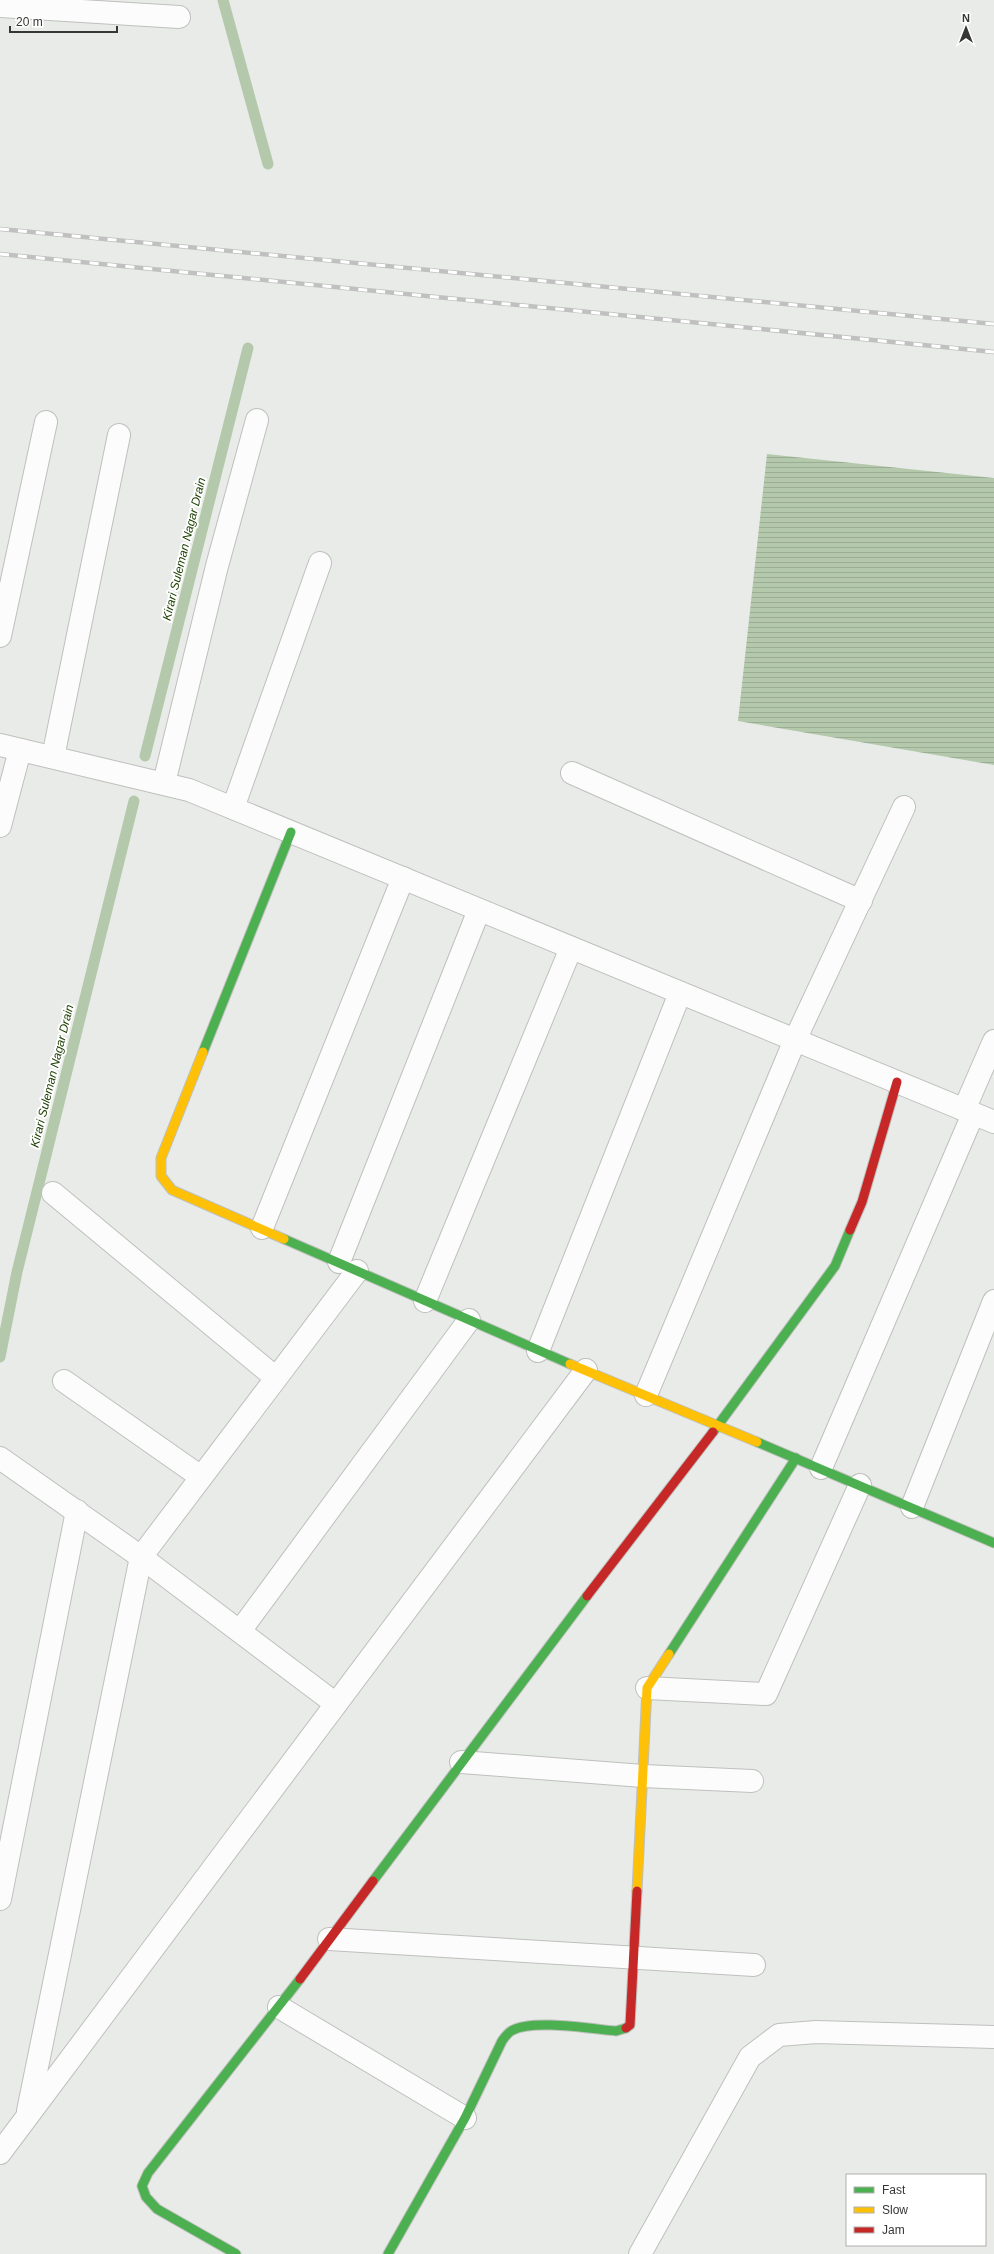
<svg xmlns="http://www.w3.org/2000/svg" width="994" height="2254" font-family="Arial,sans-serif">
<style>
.water{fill:url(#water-rules)}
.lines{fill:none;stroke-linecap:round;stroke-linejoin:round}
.stream{stroke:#b4c9ab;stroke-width:11}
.street-casing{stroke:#bec0bd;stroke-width:24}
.fast-casing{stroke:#bec0bd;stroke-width:11}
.slow-casing{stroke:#bec0bd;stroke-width:11}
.jam-casing{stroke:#bec0bd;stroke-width:11}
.street{stroke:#fcfcfc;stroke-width:22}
.fast{stroke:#4caf50;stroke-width:9}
.slow{stroke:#ffc107;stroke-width:9}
.jam{stroke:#c62828;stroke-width:9}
.rail-casing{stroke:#bfc0bf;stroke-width:4.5}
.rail{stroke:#fff;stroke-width:3;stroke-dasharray:9;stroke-linecap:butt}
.labels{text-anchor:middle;stroke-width:4;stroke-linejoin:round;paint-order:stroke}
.water-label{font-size:12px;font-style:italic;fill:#1e4104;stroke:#fff}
</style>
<defs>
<pattern id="water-rules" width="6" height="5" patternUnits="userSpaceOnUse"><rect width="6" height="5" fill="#b4c9ab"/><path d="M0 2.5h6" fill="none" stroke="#9bad94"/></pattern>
</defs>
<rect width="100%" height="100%" fill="#e9ebe8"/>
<polygon class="water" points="767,454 994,478 994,765 738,721"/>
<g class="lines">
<g class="stream">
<polyline points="223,0 268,164"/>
<polyline points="145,756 248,348"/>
<polyline points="0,1357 17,1272 134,801"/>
</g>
<g class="street-casing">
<g id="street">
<polyline points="0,6 179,17"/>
<polyline points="0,636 46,422"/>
<polyline points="0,745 189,790 994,1122"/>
<polyline points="53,757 119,435"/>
<polyline points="572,773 861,901"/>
<polyline points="164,783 217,566 257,420"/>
<polyline points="233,808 320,563"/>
<polyline points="0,826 20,750"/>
<polyline points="964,1110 994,1041"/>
<polyline points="53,1193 276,1378"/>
<polyline points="262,1228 403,878"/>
<polyline points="339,1262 479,910"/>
<polyline points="425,1301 571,948"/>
<polyline points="538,1351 680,993"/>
<polyline points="64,1381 201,1477"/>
<polyline points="646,1395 795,1040 904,807"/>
<polyline points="0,1458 141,1557 336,1704"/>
<polyline points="821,1468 973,1114"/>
<polyline points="912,1507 994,1301"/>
<polyline points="240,1631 469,1320"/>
<polyline points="647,1688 766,1694 860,1485"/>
<polyline points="461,1762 643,1776 752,1781"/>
<polyline points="0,1899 77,1511"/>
<polyline points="329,1939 754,1965"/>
<polyline points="279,2007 465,2118"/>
<polyline points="28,2111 141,1557 357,1271"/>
<polyline points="0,2153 586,1370"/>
<polyline points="640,2254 750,2057 779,2035 816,2032 994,2037"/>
</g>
</g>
<g class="fast-casing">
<g id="fast">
<polyline points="203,1052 291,832"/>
<polyline points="284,1239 570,1364"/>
<polyline points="713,1432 835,1266 850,1230"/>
<polyline points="757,1442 994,1543"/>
<polyline points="669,1654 796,1458"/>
<polyline points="373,1881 587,1596"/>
<polyline points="236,2254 157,2209 146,2197 142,2186 148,2173 300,1979"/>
<path d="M388 2254 465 2118 502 2041C505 2037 508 2032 513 2030 533 2019 592 2029 616 2031L626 2028"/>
</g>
</g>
<g class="slow-casing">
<g id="slow">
<polyline points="203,1052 161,1158 161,1176 172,1190 284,1239"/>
<polyline points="570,1364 757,1442"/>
<polyline points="637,1891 647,1688 669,1654"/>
</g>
</g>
<g class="jam-casing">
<g id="jam">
<polyline points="850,1230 862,1202 897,1082"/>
<polyline points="587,1596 713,1432"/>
<polyline points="300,1979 373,1881"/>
<polyline points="626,2028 630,2025 637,1891"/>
</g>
</g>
<use href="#street" class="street"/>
<use href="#fast" class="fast"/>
<use href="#slow" class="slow"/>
<use href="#jam" class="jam"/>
<g class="rail-casing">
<g id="rail">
<polyline points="0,229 994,324"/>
<polyline points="0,254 994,352"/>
</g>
</g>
<use href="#rail" class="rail"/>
</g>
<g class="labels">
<g class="water-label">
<text transform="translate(184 549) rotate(-76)" y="4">Kirari Suleman Nagar Drain</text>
<text transform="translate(52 1076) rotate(-76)" y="4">Kirari Suleman Nagar Drain</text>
</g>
</g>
<rect x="846" y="2174" width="140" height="72" fill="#ffffff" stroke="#afafae"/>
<rect x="854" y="2187" width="20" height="6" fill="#4caf50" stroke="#afafae"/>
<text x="882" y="2194" font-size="12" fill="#363735">Fast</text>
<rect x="854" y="2207" width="20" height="6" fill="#ffc107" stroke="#afafae"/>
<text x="882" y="2214" font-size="12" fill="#363735">Slow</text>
<rect x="854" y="2227" width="20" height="6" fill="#c62828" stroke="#afafae"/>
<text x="882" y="2234" font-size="12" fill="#363735">Jam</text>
<g transform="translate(966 28)" stroke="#ffffff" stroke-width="3" paint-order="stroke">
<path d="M0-3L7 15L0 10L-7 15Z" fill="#363735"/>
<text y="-6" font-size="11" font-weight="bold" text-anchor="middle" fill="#363735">N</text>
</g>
<path d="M10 26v6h107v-6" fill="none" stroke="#363735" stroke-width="2"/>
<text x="16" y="26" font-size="12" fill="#363735" stroke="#ffffff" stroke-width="3" paint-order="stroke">20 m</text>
</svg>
